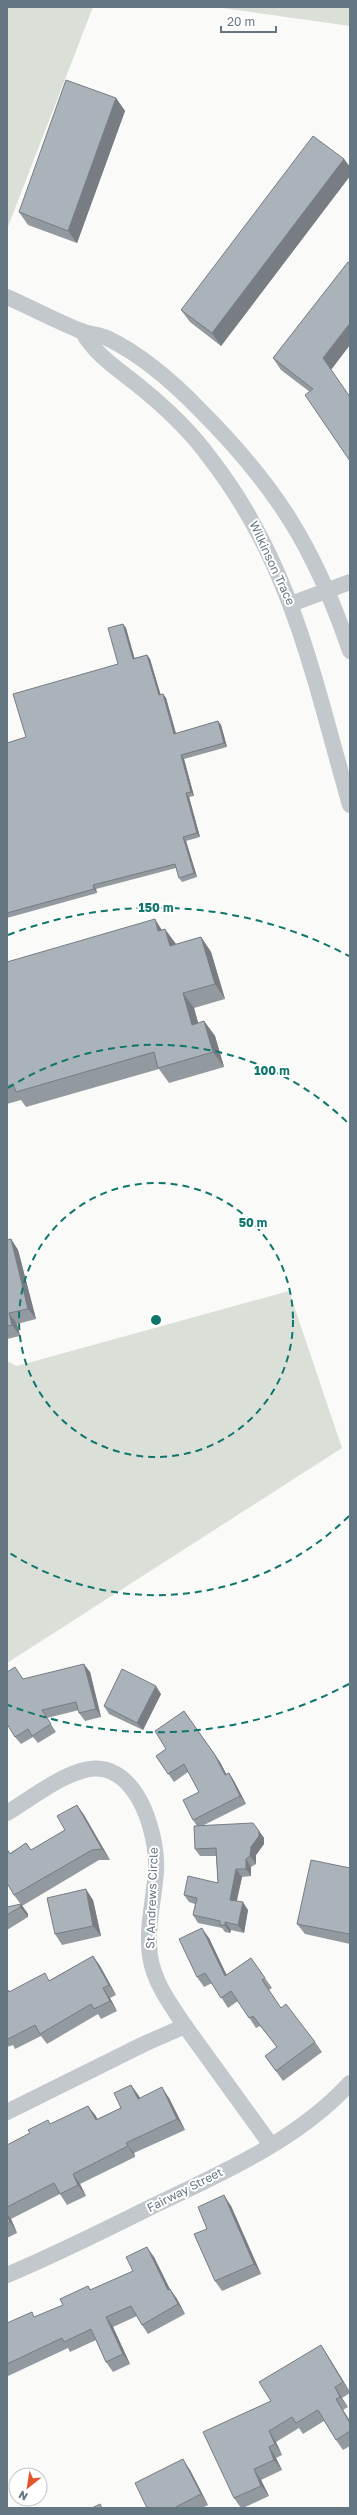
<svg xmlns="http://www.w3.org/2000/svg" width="357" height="2515" font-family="'Golos Text',sans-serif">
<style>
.green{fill:#dadfd7}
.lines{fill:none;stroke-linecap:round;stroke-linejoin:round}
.minor{stroke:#c3c8cc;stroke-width:16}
.wall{fill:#929a9f}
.shaded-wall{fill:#777d82}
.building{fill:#aab3b9;stroke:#777d82}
.ring{fill:none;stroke:#0f766e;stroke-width:2;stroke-dasharray:7 5}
.labels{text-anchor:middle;stroke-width:4;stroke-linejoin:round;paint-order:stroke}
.street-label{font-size:12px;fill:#657683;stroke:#fff}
.centre{fill:#0f766e;stroke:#fff;stroke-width:2}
.ring-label{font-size:12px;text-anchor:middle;font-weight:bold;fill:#0f766e;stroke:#fff;stroke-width:4;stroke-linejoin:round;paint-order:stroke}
</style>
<rect width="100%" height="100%" fill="#fafaf8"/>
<g class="green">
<polygon points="7,7 93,7 7,229"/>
<polygon points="216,7 350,7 350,26"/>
<polygon points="289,1291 342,1448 7,1663 7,1361 17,1366"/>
</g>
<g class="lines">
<g class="minor">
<path d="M7 297C32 308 56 321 81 331 90 334 99 335 107 338 142 355 174 383 200 410 276 486 315 548 350 651"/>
<path d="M82 331C96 357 123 372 145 391 168 410 192 433 210 458 292 563 314 680 350 805"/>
<polyline points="291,604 350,582"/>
<path d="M7 1813C30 1799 55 1779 81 1771 135 1754 158 1832 156 1871 154 1900 146 1928 150 1956 154 1983 171 2005 185 2026L144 2044 7 2112"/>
<polyline points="185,2026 271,2145"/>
<path d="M7 2275C57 2254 105 2230 153 2206 222 2173 298 2140 350 2083"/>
</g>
</g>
<g class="wall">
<polygon points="116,98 125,111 77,243 28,225 19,212"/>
<polygon points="344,159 350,167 350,176 221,346 190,322 181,310"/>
<polygon points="273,358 331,370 350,397 310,392 281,370"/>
<polygon points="123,624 126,628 134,658 147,655 150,659 160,694 163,694 166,698 176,733 218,721 221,725 227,747 184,759 194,796 189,797 200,837 186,841 197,877 182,882 179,878 176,868 96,889 97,893 7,918 7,743 26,737 118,664"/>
<polygon points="162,930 176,944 201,937 211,952 225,999 194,1008 198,1023 204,1021 215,1036 224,1067 169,1083 159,1069 26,1107 21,1100 7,1104 7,962"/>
<polygon points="11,1239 18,1250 36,1319 17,1324 20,1336 7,1339 7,1240"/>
<polygon points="90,1672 101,1717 85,1721 79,1713 79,1710 47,1718 56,1732 38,1743 33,1737 21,1744 15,1737 23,1679"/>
<polygon points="161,1694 143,1730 109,1714 104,1706"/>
<polygon points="184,1711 220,1762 226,1774 229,1773 234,1781 246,1804 202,1826 259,1831 264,1838 264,1844 256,1855 256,1864 251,1867 251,1876 242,1877 237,1901 248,1910 244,1933 231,1930 230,1933 225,1932 222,1928 198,1923 193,1915 195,1904 189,1902 184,1895 218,1883 216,1856 200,1856 195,1849 197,1826 193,1820 199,1792 188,1772 174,1782 156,1756 166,1749"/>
<polygon points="77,1805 84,1815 110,1860 99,1860 22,1906 14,1895 10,1853 26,1843 31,1850 65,1830"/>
<polygon points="350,1868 350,1944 305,1934 297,1924"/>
<polygon points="93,1900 101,1936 62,1945 55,1934"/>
<polygon points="21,1904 28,1914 28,1917 7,1930 7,1907"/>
<polygon points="209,1938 226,1975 251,1958 272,1988 269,1990 281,2008 315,2042 322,2052 283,2081 265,2056 277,2047 260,2026 256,2028 238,2001 228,2008 212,1983 204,1987 197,1977"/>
<polygon points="93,1956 100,1966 116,1995 110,1998 117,2011 101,2019 98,2014 47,2044 41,2036 15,2049 13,2045 7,2047 7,1988 10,1992 50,1980"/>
<polygon points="131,2085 140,2098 169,2098 185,2130 134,2153 135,2157 80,2184 86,2196 67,2205 60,2194 11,2219 17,2233 7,2238 7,2145 88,2106 97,2119 121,2108"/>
<polygon points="231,2206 261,2274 222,2291 215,2281 207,2229"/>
<polygon points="154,2257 170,2289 177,2299 185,2314 148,2334 142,2325 137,2316 113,2327 130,2364 113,2372 106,2362 96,2340 70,2352 68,2348 8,2376 7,2375 7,2323 35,2317 63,2305 88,2286 91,2290 133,2271"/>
<polygon points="321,2345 328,2356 350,2392 350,2393 342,2398 348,2407 343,2410 350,2421 350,2446 343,2450 336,2440 324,2421 303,2434 299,2428 276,2442 282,2455 276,2458 282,2470 261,2480 269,2496 243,2508 241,2508 234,2498 271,2401"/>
<polygon points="190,2470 208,2505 202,2508 147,2508"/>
</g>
<g class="shaded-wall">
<polygon points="116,98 125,111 77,243 68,231"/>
<polygon points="344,159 350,167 350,176 221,346 212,333"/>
<polygon points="350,323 350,345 331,370 323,358"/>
<polygon points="123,624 126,628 136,663 133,659"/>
<polygon points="147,655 150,659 162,699 159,695"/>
<polygon points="163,694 166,698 177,738 174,734"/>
<polygon points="218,721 221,725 227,747 224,743"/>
<polygon points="181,755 184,759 194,796 191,792"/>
<polygon points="186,793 189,797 200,837 197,833"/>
<polygon points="183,837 186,841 197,877 194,873"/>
<polygon points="93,885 96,889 97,893 94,889"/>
<polygon points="155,919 165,935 158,931"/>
<polygon points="165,929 176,944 170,946"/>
<polygon points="201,937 211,952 225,999 215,984"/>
<polygon points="183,993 194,1008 203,1040 192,1025"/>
<polygon points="204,1021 215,1036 224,1067 213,1052"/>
<polygon points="11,1239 18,1250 36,1319 28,1309"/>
<polygon points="9,1313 17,1324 20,1336 12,1325"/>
<polygon points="84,1664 90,1672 101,1717 96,1709"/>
<polygon points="156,1686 161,1694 143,1730 137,1723"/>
<polygon points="215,1755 220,1762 231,1783 225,1775"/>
<polygon points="229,1773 234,1781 246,1804 240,1796"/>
<polygon points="77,1805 84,1815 110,1860 102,1849"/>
<polygon points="259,1831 264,1838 264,1844 256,1855 256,1864 250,1856 251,1847"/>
<polygon points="246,1859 251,1867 251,1876 246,1869"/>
<polygon points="236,1869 242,1877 235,1907 230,1900"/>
<polygon points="86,1889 93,1900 101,1936 93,1926"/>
<polygon points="243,1902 248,1910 244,1933 238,1925"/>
<polygon points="21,1904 28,1914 28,1917 20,1907"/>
<polygon points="225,1922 231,1930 230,1933 225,1925"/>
<polygon points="202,1928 209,1938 232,1986 225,1976"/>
<polygon points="93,1956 100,1966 116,1995 109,1985"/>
<polygon points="103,1988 110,1998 117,2011 110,2001"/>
<polygon points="131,2085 139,2096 145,2109 138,2099"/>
<polygon points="162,2087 169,2098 185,2130 177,2119"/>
<polygon points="88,2106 96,2116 103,2131 96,2120"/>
<polygon points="126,2143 134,2153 135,2157 128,2146"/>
<polygon points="73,2174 80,2184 86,2196 78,2185"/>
<polygon points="224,2195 231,2206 261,2274 254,2264"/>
<polygon points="7,2214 11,2219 17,2233 10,2222 7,2216"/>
<polygon points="147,2247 154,2257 175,2300 168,2290"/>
<polygon points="170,2289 177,2299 185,2314 178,2304"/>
<polygon points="106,2317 113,2327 130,2364 123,2354"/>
<polygon points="321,2345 328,2356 350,2392 343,2382"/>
<polygon points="335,2387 342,2398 348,2407 340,2397"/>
<polygon points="336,2399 350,2421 350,2423"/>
<polygon points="269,2431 276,2442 282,2455 275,2444"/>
<polygon points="269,2447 276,2458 282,2470 274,2460"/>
<polygon points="183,2459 190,2470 208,2505 201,2494"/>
<polygon points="254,2469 261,2480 269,2496 261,2486"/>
</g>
<g class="building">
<polygon points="66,80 116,98 68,231 19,212"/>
<polygon points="313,136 344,159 212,333 181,310"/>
<polygon points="348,262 350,263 350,323 323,358 350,397 350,461 305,395 313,389 273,358"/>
<polygon points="123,624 133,659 147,655 159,695 163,694 174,734 218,721 224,743 181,755 191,792 186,793 197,833 183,837 194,873 179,878 175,864 93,885 94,889 7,913 7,743 26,737 13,694 118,664 108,628"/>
<polygon points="155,919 158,931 165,929 170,946 201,937 215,984 183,993 192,1025 204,1021 213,1052 158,1068 154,1052 16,1092 13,1084 7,1086 7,962"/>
<polygon points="11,1239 28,1309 9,1313 12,1325 7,1326 7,1240"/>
<polygon points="84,1664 96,1709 79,1713 76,1702 42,1710 51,1724 32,1736 28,1729 15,1737 7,1724 7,1672 15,1667 23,1679"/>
<polygon points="122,1669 156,1686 137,1723 104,1706"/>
<polygon points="184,1711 215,1755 225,1775 229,1773 240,1796 193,1820 183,1800 199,1792 184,1764 168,1774 156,1756 166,1749 155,1731"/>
<polygon points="77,1805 102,1849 92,1850 14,1895 7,1883 7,1849 10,1854 26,1843 31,1850 65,1830 57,1816"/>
<polygon points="253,1823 259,1831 259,1836 251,1847 250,1856 246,1859 246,1869 236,1869 230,1900 243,1902 238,1925 225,1922 225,1925 220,1925 220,1921 193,1915 197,1898 184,1895 188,1876 218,1883 216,1848 195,1849 194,1826"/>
<polygon points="311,1860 350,1868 350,1930 349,1934 297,1924"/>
<polygon points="86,1889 93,1926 55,1934 47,1898"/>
<polygon points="21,1904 20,1907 7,1915 7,1907"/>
<polygon points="202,1928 225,1976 251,1958 265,1978 262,1980 281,2008 286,2004 315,2042 276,2071 265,2056 277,2047 253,2016 249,2018 231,1991 221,1998 205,1973 197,1977 179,1939"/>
<polygon points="93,1956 109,1985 103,1988 110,2001 94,2009 91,2004 40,2034 35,2025 8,2039 7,2036 7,1989 9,1992 45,1973 49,1981"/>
<polygon points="131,2085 138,2099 162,2087 177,2119 126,2143 128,2146 73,2174 78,2185 60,2194 54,2183 7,2207 7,2145 30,2133 28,2130 48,2120 50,2124 88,2106 96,2120 121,2108 114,2093"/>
<polygon points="224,2195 254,2264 215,2281 194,2234 207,2229 198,2207"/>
<polygon points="7,2216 10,2222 7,2224"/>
<polygon points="147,2247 168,2290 170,2289 178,2304 142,2325 131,2306 106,2317 123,2354 106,2362 91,2329 64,2342 62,2338 7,2364 7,2323 32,2312 34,2317 63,2305 60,2299 88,2286 90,2290 133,2271 126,2257"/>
<polygon points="321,2345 343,2382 335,2387 340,2397 336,2399 350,2423 350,2431 336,2440 318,2410 296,2423 292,2417 269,2431 275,2444 269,2447 274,2460 254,2469 261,2486 234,2498 203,2432 271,2401 259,2382"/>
<polygon points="183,2459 201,2494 176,2507 176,2508 147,2508 135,2483"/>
<polygon points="100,2504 102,2508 92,2508"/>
</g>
<g class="ring">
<circle cx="156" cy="1320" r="137"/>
<path d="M349 1516A275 275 0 0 1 8 1552M8 1088A275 275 0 0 1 349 1124"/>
<path d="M349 1684A412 412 0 0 1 8 1705M8 935A412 412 0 0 1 349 956"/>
</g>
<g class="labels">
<g class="street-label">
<text transform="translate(272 563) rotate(65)" y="4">Wilkinson Trace</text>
<text transform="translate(152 1898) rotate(-88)" y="4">St Andrews Circle</text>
<text transform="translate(185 2190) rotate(-27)" y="4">Fairway Street</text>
</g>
</g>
<circle cx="156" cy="1320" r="6" class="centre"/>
<g class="ring-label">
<text x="156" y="912">150 m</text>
<text x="272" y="1075">100 m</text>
<text x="253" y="1227">50 m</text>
</g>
<rect width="357" height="2515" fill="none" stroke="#657683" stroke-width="16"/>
<g transform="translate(28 2487) rotate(210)"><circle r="19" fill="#ffffff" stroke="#c1c8cd"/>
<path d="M0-3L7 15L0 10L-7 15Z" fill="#e4572e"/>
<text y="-6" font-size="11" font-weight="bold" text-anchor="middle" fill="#657683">N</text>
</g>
<path d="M221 26v6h55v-6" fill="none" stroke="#657683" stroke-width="2"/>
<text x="227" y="26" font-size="12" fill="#657683" stroke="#ffffff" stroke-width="3" paint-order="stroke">20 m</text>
</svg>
